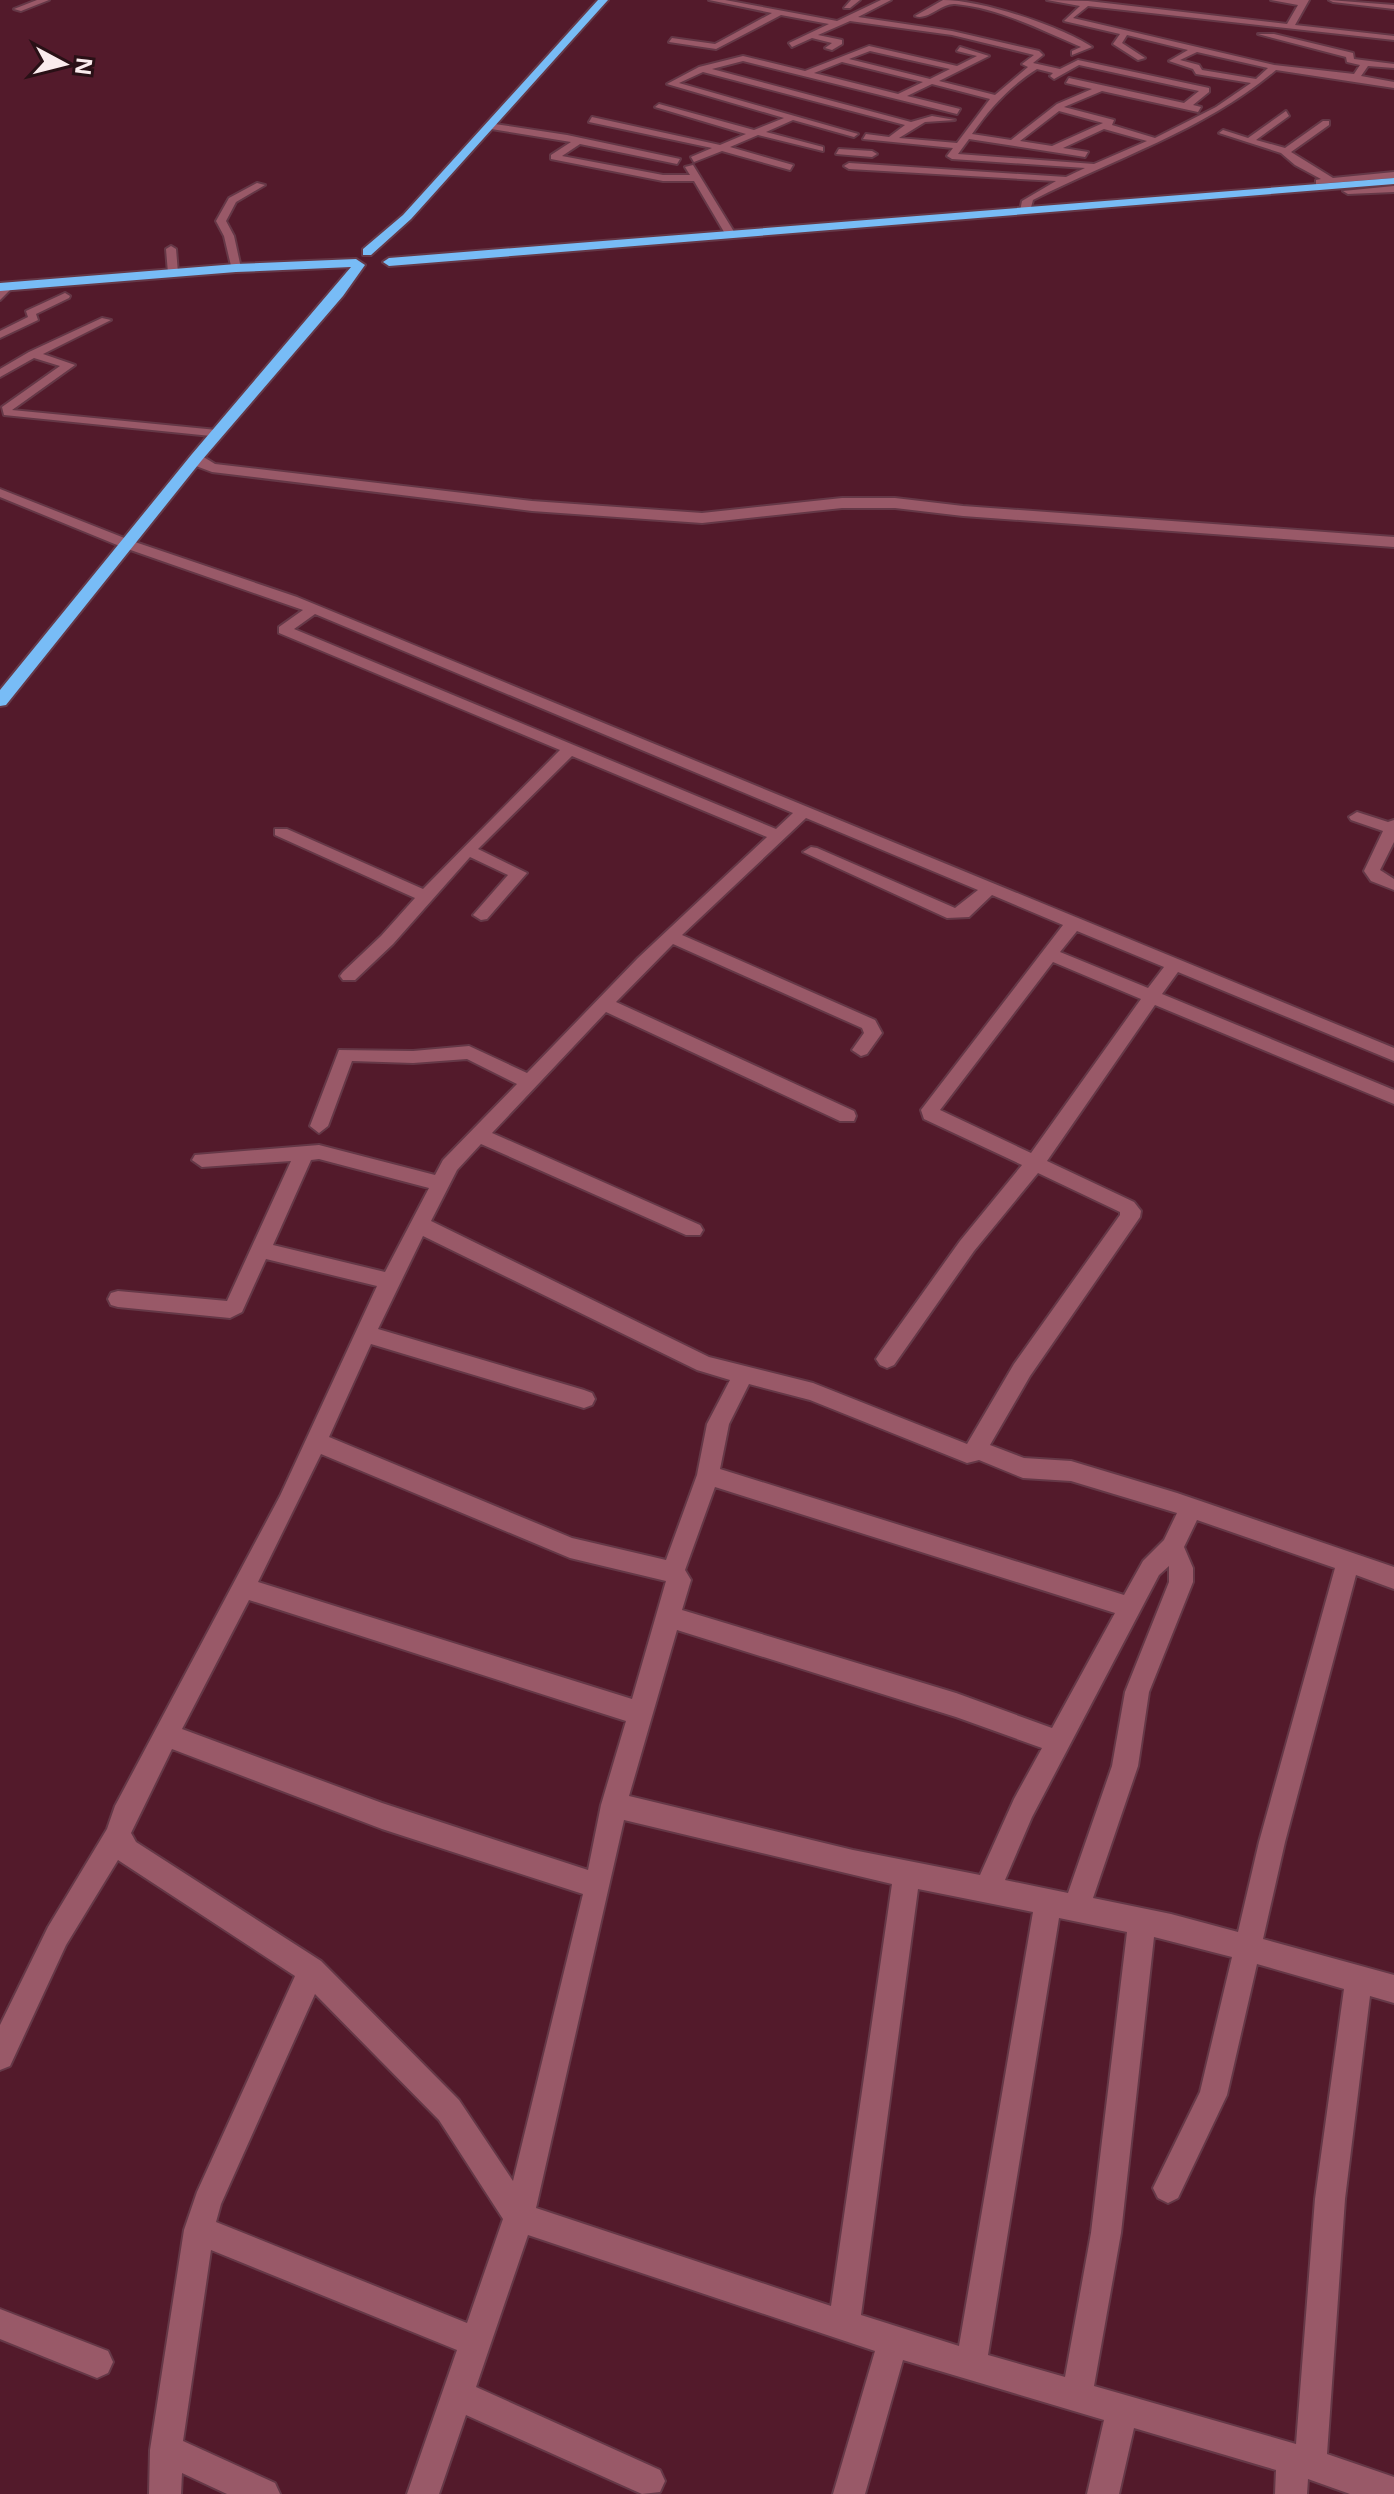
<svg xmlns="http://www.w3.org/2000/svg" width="1394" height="2494" font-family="'Open Sans',sans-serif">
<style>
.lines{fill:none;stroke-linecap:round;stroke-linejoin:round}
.street-casing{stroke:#653847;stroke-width:4}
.secondary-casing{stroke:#653847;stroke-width:4}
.highway-casing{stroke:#653847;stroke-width:4}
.street{fill:#995968;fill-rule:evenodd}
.secondary{fill:#995968;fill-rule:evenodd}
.highway{fill:#78bcf6;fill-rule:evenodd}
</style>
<rect width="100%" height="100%" fill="#531a2b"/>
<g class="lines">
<g class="street-casing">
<g id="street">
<polygon points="37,0 49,0 21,11 14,9"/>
<path d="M709 0H725L837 21 881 0H891L858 17 952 31 1039 51 1043 55 1033 63 1060 69 1078 60 1209 88V92L1193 105 1201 107 1198 112 1102 91 1064 107 1114 120 1112 125 1155 138 1216 107 1251 83 1196 74 1193 69 1169 61 1188 50 1127 35 1122 43 1145 58 1138 60 1113 44 1120 34 1064 21 1080 6 1047 0 1088 1 1287 24 1298 5 1271 0H1309L1295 25 1394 36V40L1088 6 1073 18 1274 65 1354 74 1360 65 1347 62 1346 57 1258 34H1274L1353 53 1354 59 1394 64V68L1368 66 1361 76 1394 82V88L1276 70C1207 129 1116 158 1033 200L1030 211 1025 214 1020 211 1022 201 1056 181 849 169 844 166 849 163 1066 177 1085 168 952 159 947 156 953 148 863 139 866 134 889 137 905 125 703 72 679 83 858 134 854 137 793 120 766 132 823 147V151L758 135 730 147 793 165 790 170 722 151 694 162 691 157 712 148 589 122 592 117 720 145 746 134 655 107 659 104 754 130 784 118 667 84 699 67 743 56 805 71 869 46 957 66 977 56 957 51 960 47 989 56 939 81 995 95 1028 67 1022 64 1034 55 952 35 850 21 818 35 842 40V44L832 50 825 48 832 43 812 38 792 47 789 43 829 24 781 15 716 49 669 42 672 38 715 44 772 13ZM870 51 950 69 930 79 849 59ZM1197 52 1268 68 1256 79 1202 70 1199 65 1180 60ZM743 61 957 114 960 109 907 96 932 84 990 99 957 143 899 138 925 122 955 120 932 116 911 122 712 69ZM842 62 923 82 898 94 814 73ZM1079 65 1199 91 1184 103 1069 78 1066 83 1092 89 1057 104 1011 140 972 134C990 108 1010 86 1037 69L1053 73 1050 76 1054 79ZM1059 111 1103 123 1052 146 1020 141ZM1104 129 1147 141 1094 164 958 154 969 139 1085 157 1088 152 1063 148Z"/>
<polygon points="851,0 860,0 850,8 844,8"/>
<path d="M943 0C982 0 1060 26 1092 47L1072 55V51L1081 47C1041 30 999 8 955 4 941 3 928 21 915 16Z"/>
<polygon points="1329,0 1394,5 1394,9 1333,2"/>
<polygon points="1286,111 1289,116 1256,140 1285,148 1323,121 1329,121 1329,125 1291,152 1333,178 1394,172 1394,178 1316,184 1316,180 1321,179 1295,165 1281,153 1219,133 1223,130 1248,138"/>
<polygon points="488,123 567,135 680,159 677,164 580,144 562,156 663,175 690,175 685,167 693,165 736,235 727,237 694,181 663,181 551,159 551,155 571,142 485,128"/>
<polygon points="839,149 872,151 877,154 872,157 836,154"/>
<polygon points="257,183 265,185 236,202 226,221 234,236 241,268 232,270 224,236 216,221 229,198"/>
<polygon points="1394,186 1394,192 1348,194 1343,191"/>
<polygon points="171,246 176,249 178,273 173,276 168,273 166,249"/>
<polygon points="4,285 13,287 0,300 0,290"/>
<polygon points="65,293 70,296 69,298 36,314 38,320 0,338 0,331 28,317 26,311"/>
<polygon points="102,318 111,320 43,354 75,365 12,410 217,430 221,431 221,437 4,415 2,407 60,366 34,358 0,377 0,369 29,352"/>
<path d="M0 489 132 541 297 597 1394 1048V1061L1178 972 1162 994 1394 1090V1104L1155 1005 1047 1161 1134 1202 1141 1211 1140 1217 1030 1376 990 1445 1024 1458 1071 1461 1177 1493 1394 1567V1589L1356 1575 1285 1842 1263 1939 1394 1975V2003L1370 1996 1345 2199 1327 2454 1394 2477V2494H1350L1308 2479 1307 2494H1275L1276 2470 1134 2428 1119 2494H1087L1104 2420 903 2360 865 2494H833L875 2351 528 2235 476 2387 660 2470 665 2481 660 2492 642 2494 466 2415 439 2494H407L457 2350 211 2250 183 2441 275 2483 280 2494H227L182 2473 181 2494H149L150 2450 184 2230 197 2192 295 1976 118 1860 66 1945 10 2066 0 2070V2025L48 1927 107 1829 115 1806 280 1496 377 1286 266 1259 242 1312 230 1318 118 1307 111 1305 108 1299 111 1293 118 1291 227 1301 291 1161 202 1167 192 1160 195 1155 319 1145 435 1175 443 1160 517 1084 467 1059 413 1063 352 1061 328 1126 319 1133 310 1126 339 1050 413 1051 469 1046 527 1073 638 958 767 837 572 756 478 849 527 873 487 919 481 920 473 915 508 875 470 857 393 944 355 980H343L340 976 343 972 381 936 415 898 275 835V829H287L423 889 560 750 279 633V627L303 610 122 547 0 497ZM315 614 793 813 776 829 294 629ZM806 818 978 890 955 908 817 848 811 847 803 852 947 918 969 917 992 895 1063 925 921 1110 924 1119 1022 1165 960 1241 880 1353 876 1359 880 1365 887 1368 894 1365 974 1251 1038 1173 1120 1212V1215L1014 1364 967 1444 813 1383 709 1357 431 1221 457 1170 481 1144 686 1235H700L703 1230 700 1225 492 1133 606 1012 840 1121H854L856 1116 854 1111 616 1002 673 944 862 1028 864 1033 852 1050 861 1056 867 1054 882 1033 875 1020 682 935ZM1077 931 1164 967 1148 988 1060 952ZM1053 962 1141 999 1031 1153 940 1110ZM319 1159 429 1188 385 1272 273 1245 311 1160ZM423 1236 697 1370 730 1380 707 1424 697 1475 666 1560 572 1538 329 1437 371 1344 584 1408 592 1405 595 1399 592 1393 584 1390 378 1329ZM749 1384 810 1400 967 1463 979 1460 1023 1478 1071 1481 1177 1513 1164 1540 1143 1561 1124 1595 720 1469 729 1424ZM321 1454 570 1558 666 1581 632 1699 258 1582ZM715 1487 1115 1613 1052 1728 956 1693 682 1610 691 1580 685 1570ZM1197 1520 1335 1568 1259 1842 1238 1932 1171 1914 1093 1898 1138 1766 1149 1692 1193 1582V1568L1184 1547ZM1169 1566V1582L1125 1692 1112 1766 1068 1893 1005 1880 1032 1817 1159 1575ZM249 1600 626 1721 601 1805 588 1870 382 1803 182 1729ZM677 1630 956 1717 1042 1748 1014 1799 980 1875 853 1850 629 1796ZM172 1749 382 1829 583 1894 513 2181 459 2100 321 1961 136 1842 131 1833ZM624 1820 892 1884 831 2306 536 2208ZM918 1889 1033 1912 959 2346 861 2315ZM1059 1918 1127 1932 1091 2233 1065 2377 988 2355ZM1154 1937 1232 1957 1200 2092 1153 2188 1158 2198 1168 2203 1178 2198 1227 2095 1257 1964 1344 1989 1315 2199 1296 2444 1094 2386 1121 2233ZM315 1994 439 2120 503 2219 467 2323 216 2222 221 2204Z"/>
<polygon points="1357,812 1388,822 1394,820 1394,842 1380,870 1394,879 1394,890 1371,881 1364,871 1383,831 1351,820 1349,817"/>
<polygon points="0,2309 108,2351 113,2362 108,2373 97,2378 0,2339"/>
</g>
</g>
<g class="secondary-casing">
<polygon id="secondary" points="197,453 215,464 532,501 702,513 842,498 895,498 963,506 1394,537 1394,547 963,516 895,508 842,508 702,523 532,511 212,472 196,466 190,457"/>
</g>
<g class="highway-casing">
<g id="highway">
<polygon points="598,0 608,0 411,219 371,255 363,255 363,249 403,215"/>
<polygon points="1394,178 1394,184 389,266 383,262 389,258"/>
<polygon points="356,259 365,265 343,296 202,460 6,705 0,706 0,690 192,454 351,267 236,272 0,291 0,283 236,264"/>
</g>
</g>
<use href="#street" class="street"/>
<use href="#secondary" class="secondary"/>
<use href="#highway" class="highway"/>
</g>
<g transform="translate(64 64) rotate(97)" stroke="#291016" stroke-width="6" paint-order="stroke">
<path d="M0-6L14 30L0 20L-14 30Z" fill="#faebed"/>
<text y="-12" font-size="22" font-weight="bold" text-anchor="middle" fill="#faebed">N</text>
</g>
</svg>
